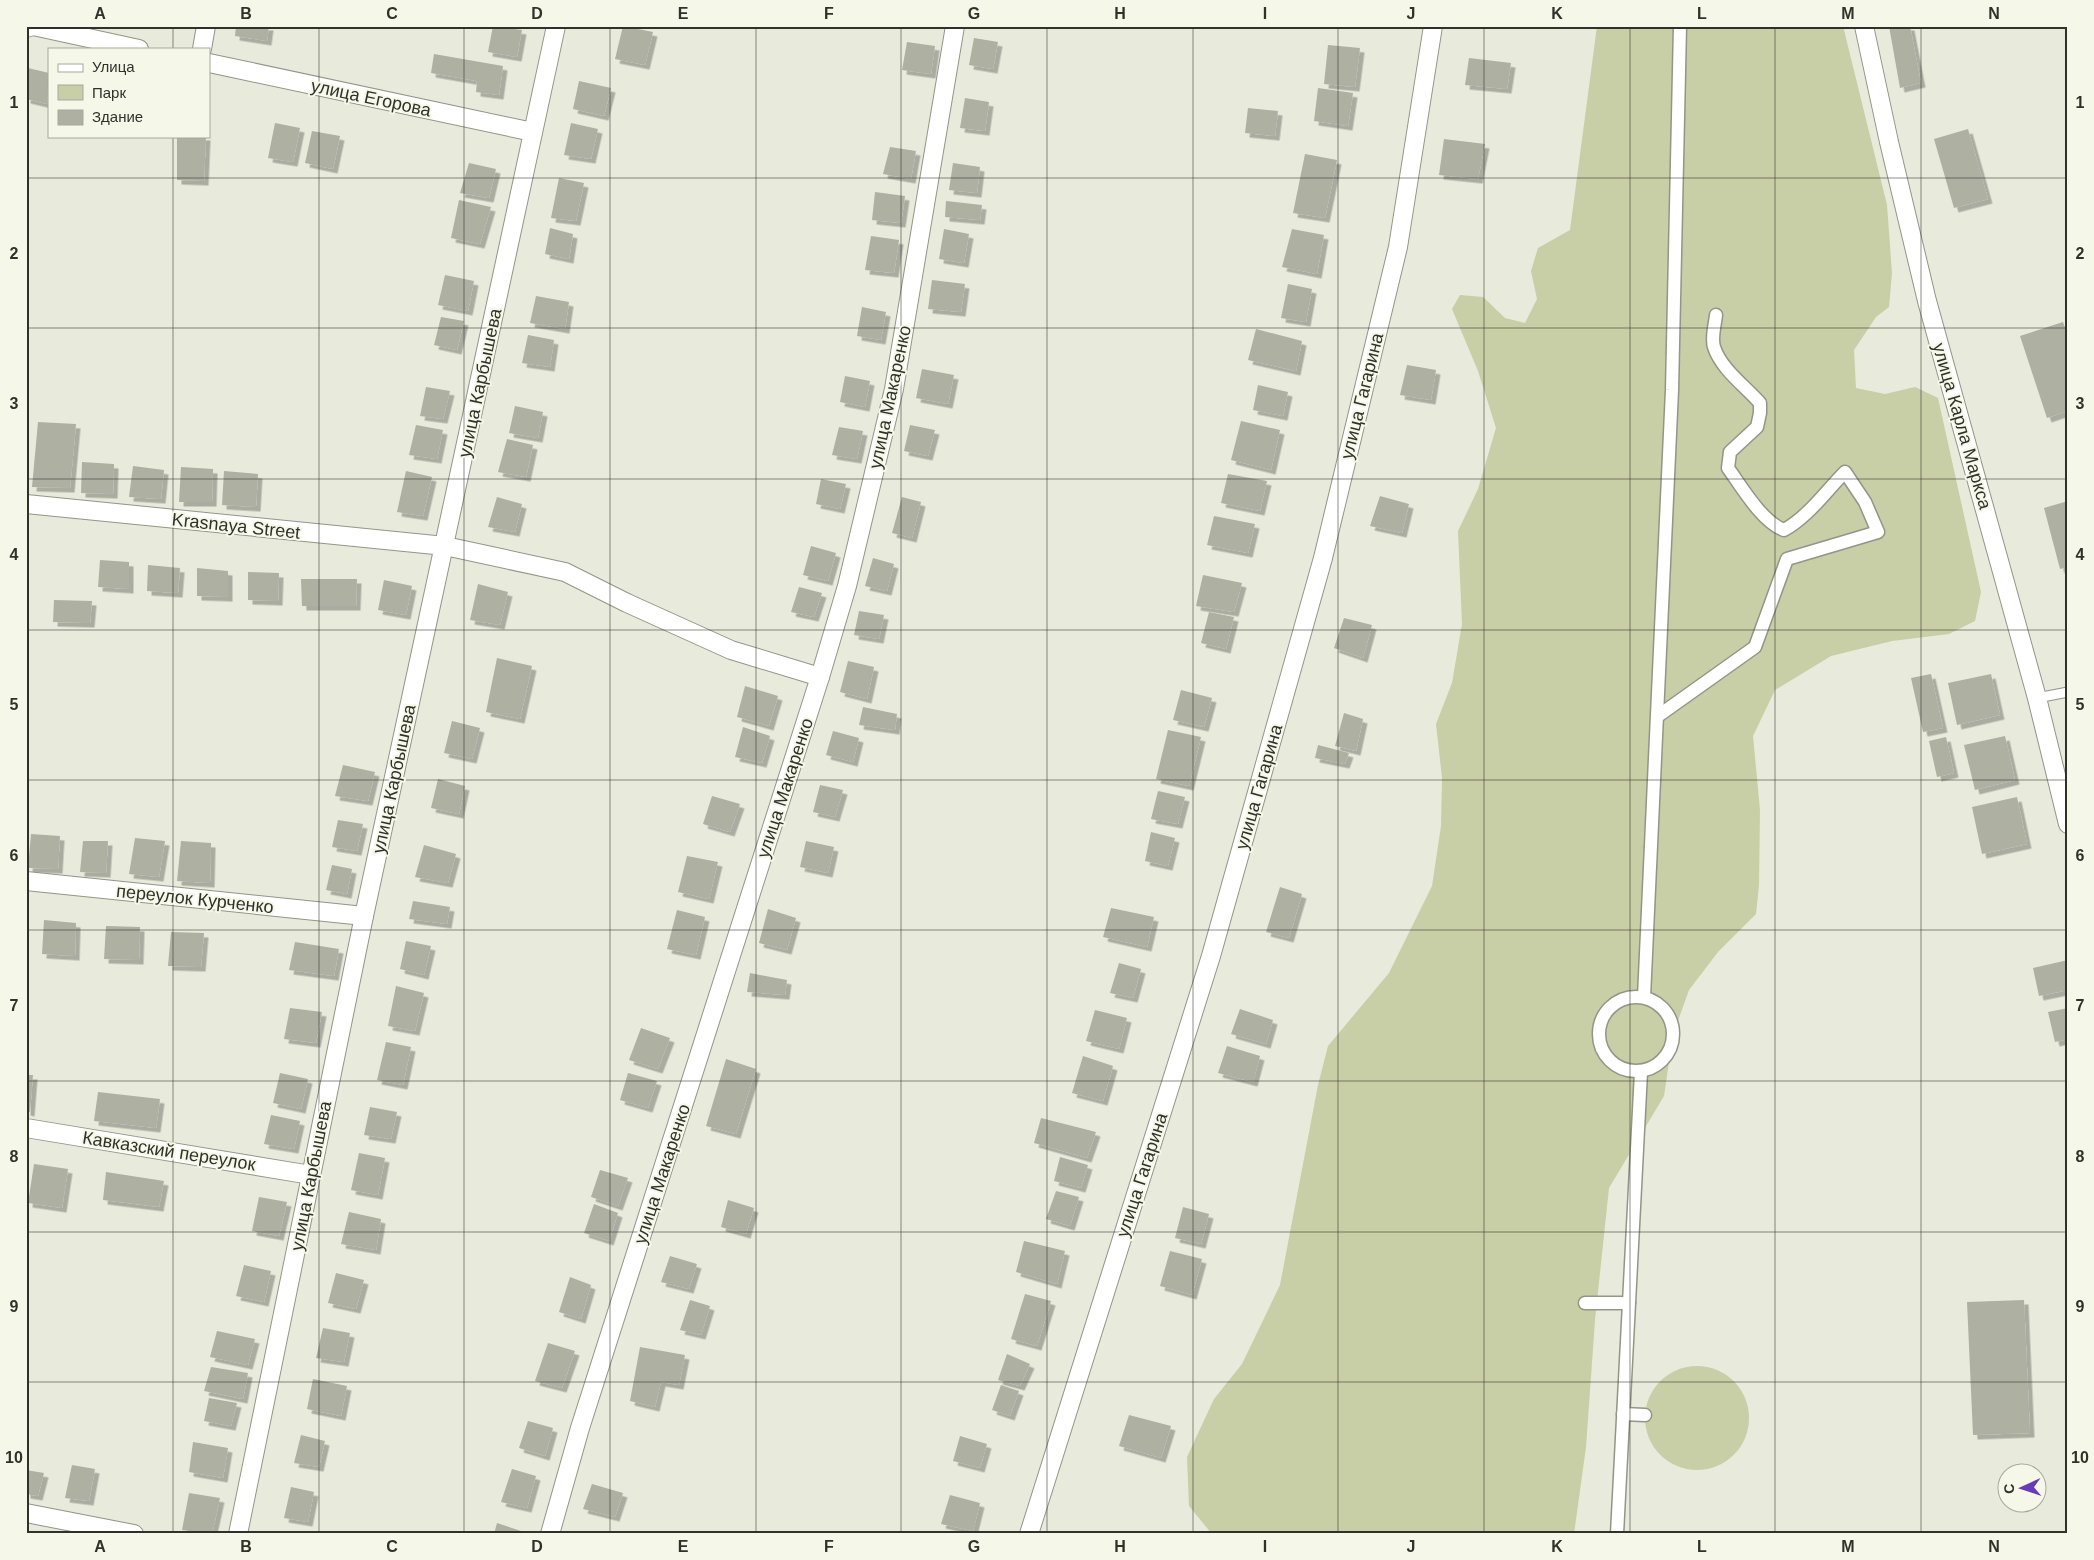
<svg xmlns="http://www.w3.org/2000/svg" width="2094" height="1560" font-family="Helvetica,sans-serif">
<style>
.green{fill:#c8cea5}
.building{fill:#aeb0a2;filter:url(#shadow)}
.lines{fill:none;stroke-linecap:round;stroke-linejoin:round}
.service-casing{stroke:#939587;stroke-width:11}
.pedestrian-casing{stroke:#939587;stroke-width:15}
.minor-casing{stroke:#939587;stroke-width:20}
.service{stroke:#fff;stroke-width:9}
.pedestrian{stroke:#fff;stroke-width:12}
.minor{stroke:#fff;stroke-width:18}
.grid{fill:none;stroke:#30312b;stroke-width:1;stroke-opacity:0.55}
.labels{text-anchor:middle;stroke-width:4;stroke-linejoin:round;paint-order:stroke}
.street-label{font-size:18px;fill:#30312b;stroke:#f5f8e8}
.neatline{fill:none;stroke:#30312b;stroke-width:2}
.grid-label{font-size:16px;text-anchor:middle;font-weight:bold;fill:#30312b}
</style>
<defs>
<filter id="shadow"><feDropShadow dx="4.5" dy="4.5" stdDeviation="0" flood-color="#0004"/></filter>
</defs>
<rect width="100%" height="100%" fill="#e8eadb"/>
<g class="green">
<polygon points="1597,26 1843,26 1887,205 1892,273 1889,307 1876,317 1854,350 1856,388 1885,394 1915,387 1938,398 1981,592 1975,621 1949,634 1892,641 1831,656 1775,690 1753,736 1760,810 1759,885 1756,914 1718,952 1689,990 1673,1035 1664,1096 1609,1188 1595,1320 1586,1447 1574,1534 1212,1534 1189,1506 1187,1457 1214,1399 1242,1364 1280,1285 1318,1085 1328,1046 1389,973 1432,886 1441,826 1442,778 1436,724 1452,683 1462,624 1458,531 1478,489 1496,428 1478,371 1452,309 1460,295 1483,297 1505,318 1525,323 1537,299 1531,271 1538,248 1570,230"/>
<circle cx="1697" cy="1418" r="52"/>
</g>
<g class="building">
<polygon points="236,26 269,26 267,41 235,36"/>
<polygon points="493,26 522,30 517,57 488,52"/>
<polygon points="623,26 653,32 645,65 615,59"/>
<polygon points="1889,26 1910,26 1921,83 1900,88"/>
<polygon points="974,38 998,42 993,69 969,65"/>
<polygon points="907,42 935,46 931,74 902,70"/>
<polygon points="1328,45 1360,48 1355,87 1324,84"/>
<polygon points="434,54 503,66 499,95 476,92 477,81 431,73"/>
<polygon points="1469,58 1511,63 1507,89 1465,85"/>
<polygon points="28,68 49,73 47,104 26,99"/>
<polygon points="579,81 611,88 604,116 573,109"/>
<polygon points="1318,88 1353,93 1348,126 1314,121"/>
<polygon points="965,98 989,102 985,131 960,128"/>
<polygon points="1248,108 1278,111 1275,136 1245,133"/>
<polygon points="275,123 300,128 293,162 268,158"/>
<polygon points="571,123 598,129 591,159 564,155"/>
<polygon points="1968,129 1988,199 1954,208 1934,139"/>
<polygon points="312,131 340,136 333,169 305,163"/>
<polygon points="177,136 206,136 204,181 177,180"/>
<polygon points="1444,139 1485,144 1478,179 1439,175"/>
<polygon points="890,147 916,151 911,179 883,174"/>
<polygon points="1305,154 1337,160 1325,218 1293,213"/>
<polygon points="469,163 496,169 489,198 460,193"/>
<polygon points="953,163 980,167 977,193 949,190"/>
<polygon points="559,178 584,183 576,221 551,218"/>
<polygon points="875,192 905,196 901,223 872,220"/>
<polygon points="459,200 491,207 480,244 451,238"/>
<polygon points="946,201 982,205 980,220 945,217"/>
<polygon points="550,228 573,234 569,259 545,254"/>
<polygon points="944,229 969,234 964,263 939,259"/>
<polygon points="1292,229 1324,235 1317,274 1282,267"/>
<polygon points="871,236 899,240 894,273 865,270"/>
<polygon points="445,275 474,281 468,311 438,305"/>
<polygon points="932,280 965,284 961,312 928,309"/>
<polygon points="1288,284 1312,289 1306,322 1281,318"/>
<polygon points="536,296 569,302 565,329 530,323"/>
<polygon points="862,307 886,312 881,340 857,336"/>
<polygon points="441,317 464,321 457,350 434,345"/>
<polygon points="2063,322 2068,336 2068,411 2047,418 2020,336"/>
<polygon points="1256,329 1302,341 1296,371 1248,360"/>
<polygon points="528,335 554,340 550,367 522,363"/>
<polygon points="1407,365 1436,370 1431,400 1400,395"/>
<polygon points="922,369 954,375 948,404 916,398"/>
<polygon points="845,376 870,381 865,407 840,402"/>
<polygon points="1258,385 1288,392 1283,416 1253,410"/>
<polygon points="426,387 450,391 443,419 420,416"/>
<polygon points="515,406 543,412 538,438 509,433"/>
<polygon points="1241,421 1280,430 1271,470 1231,460"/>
<polygon points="38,422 76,424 70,488 32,487"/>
<polygon points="416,425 443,430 437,459 409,455"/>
<polygon points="910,425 935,430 928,456 904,451"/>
<polygon points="839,427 863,431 857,459 832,455"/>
<polygon points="507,439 533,445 526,477 498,472"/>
<polygon points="82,462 114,464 113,494 81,493"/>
<polygon points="133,466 164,470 161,499 129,497"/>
<polygon points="181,467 213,469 212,502 179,502"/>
<polygon points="224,471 258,474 256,507 222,505"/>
<polygon points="406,471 432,477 423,516 397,512"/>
<polygon points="1228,474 1267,481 1260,511 1221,503"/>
<polygon points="821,479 846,484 840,509 816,504"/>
<polygon points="1380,496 1409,504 1402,533 1370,526"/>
<polygon points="497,497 522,504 515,532 488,527"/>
<polygon points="902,497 921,502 912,538 892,533"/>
<polygon points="2068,501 2068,567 2060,569 2044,508"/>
<polygon points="1214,516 1255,524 1248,553 1207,545"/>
<polygon points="811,546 836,553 828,581 803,575"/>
<polygon points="873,558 894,564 887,591 865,586"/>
<polygon points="100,560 129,562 129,589 98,587"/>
<polygon points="148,565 180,568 178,593 147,591"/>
<polygon points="197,568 228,571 228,597 197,596"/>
<polygon points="248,572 279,573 278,601 248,600"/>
<polygon points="1203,575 1242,583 1234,612 1196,606"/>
<polygon points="301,579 357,579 356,606 302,606"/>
<polygon points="384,580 412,586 406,615 378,610"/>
<polygon points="478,584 508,592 500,625 470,620"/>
<polygon points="799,587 822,593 814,617 791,612"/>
<polygon points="54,600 92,601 90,623 53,622"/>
<polygon points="859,611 884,615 879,639 854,635"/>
<polygon points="1209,612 1234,617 1226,649 1201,643"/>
<polygon points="1344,618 1372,625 1363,658 1334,648"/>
<polygon points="497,658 532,666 520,719 486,712"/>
<polygon points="848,661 874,667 867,699 840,692"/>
<polygon points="1931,674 1943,728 1923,732 1911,678"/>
<polygon points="1991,674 2000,715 1957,725 1948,683"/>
<polygon points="745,686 778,696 769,726 737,717"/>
<polygon points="1181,690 1212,698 1204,727 1173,720"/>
<polygon points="863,707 897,714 895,730 859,725"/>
<polygon points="1344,713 1363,719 1356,751 1335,746"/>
<polygon points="452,721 480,728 472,759 444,753"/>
<polygon points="743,727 770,736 762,763 735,757"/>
<polygon points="1168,730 1201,737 1189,786 1156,779"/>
<polygon points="833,731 859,738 853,762 826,755"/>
<polygon points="2005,736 2015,780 1975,790 1964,745"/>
<polygon points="1946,737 1954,773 1937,777 1929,741"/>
<polygon points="1318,745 1349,753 1345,764 1315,758"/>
<polygon points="343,765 375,772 368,801 335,796"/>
<polygon points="438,779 465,786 459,814 431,808"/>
<polygon points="820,785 843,790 835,817 813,812"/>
<polygon points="1158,791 1185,797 1178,824 1151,819"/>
<polygon points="712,796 740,804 730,832 703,824"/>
<polygon points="2017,797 2027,844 1982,854 1972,807"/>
<polygon points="338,820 363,824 357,851 332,847"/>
<polygon points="1151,832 1175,838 1168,866 1145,861"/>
<polygon points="31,834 60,836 58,869 28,868"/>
<polygon points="135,838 165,841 159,877 129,874"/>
<polygon points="83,841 108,841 106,873 80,872"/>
<polygon points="181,841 211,843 210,883 177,881"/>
<polygon points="806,841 834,847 828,873 800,867"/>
<polygon points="424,845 456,854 448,883 415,877"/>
<polygon points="687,856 718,862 709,899 678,892"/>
<polygon points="332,865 352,869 347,894 326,890"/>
<polygon points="1280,887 1302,894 1289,938 1266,932"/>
<polygon points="413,901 450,907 447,924 409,919"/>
<polygon points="1111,908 1154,917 1147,947 1103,937"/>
<polygon points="768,909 796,918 787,950 759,943"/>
<polygon points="677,910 705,917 696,955 667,949"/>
<polygon points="44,920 76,923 75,956 42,954"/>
<polygon points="106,926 140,927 139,960 104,959"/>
<polygon points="171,932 204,933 201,967 168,966"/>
<polygon points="406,941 431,946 424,975 400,969"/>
<polygon points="295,942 339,949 334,976 289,970"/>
<polygon points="2068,960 2068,990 2039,996 2033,968"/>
<polygon points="1119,963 1141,969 1133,998 1110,993"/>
<polygon points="750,973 787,980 785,995 747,992"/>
<polygon points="396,986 424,993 415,1031 388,1026"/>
<polygon points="290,1008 322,1012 316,1043 284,1039"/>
<polygon points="2068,1008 2068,1039 2055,1042 2048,1012"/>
<polygon points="1240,1009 1273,1020 1266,1044 1231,1034"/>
<polygon points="1095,1010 1127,1018 1119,1049 1086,1041"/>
<polygon points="641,1028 670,1038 658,1069 629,1060"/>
<polygon points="386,1042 411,1047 403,1085 377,1080"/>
<polygon points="1227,1046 1260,1056 1253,1082 1218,1073"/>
<polygon points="1083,1056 1113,1066 1103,1101 1072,1093"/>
<polygon points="726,1059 756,1069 736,1134 706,1126"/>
<polygon points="280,1073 308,1079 301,1109 273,1103"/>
<polygon points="628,1073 657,1081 648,1108 620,1100"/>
<polygon points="26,1075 33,1075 30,1112 26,1111"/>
<polygon points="98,1092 160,1099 156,1128 94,1121"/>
<polygon points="370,1107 397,1112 391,1139 364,1135"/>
<polygon points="271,1115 300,1121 294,1149 264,1144"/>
<polygon points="1041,1118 1096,1132 1087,1158 1034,1143"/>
<polygon points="359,1153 385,1158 378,1195 351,1190"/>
<polygon points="1060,1157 1088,1165 1081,1188 1054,1181"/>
<polygon points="34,1164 68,1169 62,1208 28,1203"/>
<polygon points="600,1170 628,1178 618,1206 591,1197"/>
<polygon points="106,1172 164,1181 159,1207 103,1200"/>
<polygon points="1056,1191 1079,1197 1070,1226 1046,1219"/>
<polygon points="259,1197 287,1202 279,1236 252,1231"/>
<polygon points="728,1200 754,1208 746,1234 721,1227"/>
<polygon points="594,1204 618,1213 609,1241 584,1233"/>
<polygon points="1183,1207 1209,1214 1201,1244 1175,1238"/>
<polygon points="349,1212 381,1219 376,1250 341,1244"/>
<polygon points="1024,1241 1065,1251 1057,1284 1016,1272"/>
<polygon points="1170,1251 1202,1259 1192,1295 1160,1286"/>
<polygon points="670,1256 697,1264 689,1289 661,1282"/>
<polygon points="244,1265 271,1271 264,1302 236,1296"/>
<polygon points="336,1273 364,1280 356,1309 328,1303"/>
<polygon points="570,1277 591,1285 581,1319 559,1312"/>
<polygon points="1025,1294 1051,1301 1037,1346 1011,1339"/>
<polygon points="690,1300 710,1306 701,1335 680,1330"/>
<polygon points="2024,1300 2030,1433 1973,1435 1967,1302"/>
<polygon points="323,1328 350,1333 344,1362 316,1358"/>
<polygon points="217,1331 255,1339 248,1365 210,1357"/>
<polygon points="548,1343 575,1351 562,1388 535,1381"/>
<polygon points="640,1347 685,1355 679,1385 661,1382 655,1407 630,1401"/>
<polygon points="1007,1354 1030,1364 1020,1386 998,1380"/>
<polygon points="211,1367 248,1373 243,1399 204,1391"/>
<polygon points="313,1379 347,1386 341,1416 307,1409"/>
<polygon points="1001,1385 1019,1391 1010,1416 992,1410"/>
<polygon points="209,1398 237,1403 231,1426 204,1421"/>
<polygon points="1129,1415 1171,1426 1161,1458 1119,1446"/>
<polygon points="528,1421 553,1428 545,1456 519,1448"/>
<polygon points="301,1435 325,1441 319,1467 294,1463"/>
<polygon points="960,1436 987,1444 980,1468 953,1461"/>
<polygon points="193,1442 228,1448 223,1478 189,1472"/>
<polygon points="72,1465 95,1469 89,1501 65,1498"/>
<polygon points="512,1469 536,1476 527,1508 501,1502"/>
<polygon points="26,1470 44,1473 38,1496 26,1494"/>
<polygon points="592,1484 623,1493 615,1517 583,1509"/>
<polygon points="291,1487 314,1492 308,1522 284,1518"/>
<polygon points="189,1493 220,1498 212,1534 182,1530"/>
<polygon points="950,1495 980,1503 973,1531 941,1524"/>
<polygon points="497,1523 521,1531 520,1534 494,1534"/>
</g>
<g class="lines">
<g class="service-casing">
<polyline id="service" points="2037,698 2068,692"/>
</g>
<g class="pedestrian-casing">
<g id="pedestrian">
<path d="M1658 716 1755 647 1787 559 1878 532 1865 502 1845 472C1826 491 1808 517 1784 530 1762 522 1741 486 1728 468L1730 452 1757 427 1760 413V403C1745 386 1721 369 1714 347 1711 338 1715 325 1716 315"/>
<circle cx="1636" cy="1034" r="37"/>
<polyline points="1644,997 1672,390 1680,26"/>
<polyline points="1585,1303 1629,1303"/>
<polyline points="1623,1414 1645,1415"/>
<polyline points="1617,1534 1641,1072"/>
</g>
</g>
<g class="minor-casing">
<g id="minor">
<polyline points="1864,26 1889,142 1927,301 2037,698 2068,824"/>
<polyline points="26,28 33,26 139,49"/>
<polyline points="202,49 206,26"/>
<polyline points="209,63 533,132"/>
<polyline points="26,504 445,546 565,572 627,603 731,650 820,677"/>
<polyline points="26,881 364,916"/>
<polyline points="26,1128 311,1175"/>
<polyline points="26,1513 134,1534"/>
<polyline points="238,1534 364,916 556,26"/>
<polyline points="550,1534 580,1428 820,677 847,586 894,389 955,26"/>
<polyline points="1029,1534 1211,956 1323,558 1398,247 1433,26"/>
</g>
</g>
<use href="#service" class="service"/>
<use href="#pedestrian" class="pedestrian"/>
<use href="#minor" class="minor"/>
</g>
<path class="grid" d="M173 26V49M319 26V1534M464 26V1534M610 26V1534M756 26V1534M901 26V1534M1047 26V1534M1193 26V1534M1338 26V1534M1484 26V1534M1630 26V1534M1775 26V1534M1921 26V1534M173 136V1534M26 178H2068M26 328H2068M26 479H2068M26 630H2068M26 780H2068M26 930H2068M26 1081H2068M26 1232H2068M26 1382H2068"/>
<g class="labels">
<g class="street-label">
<text transform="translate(371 98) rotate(12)" y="6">улица Егорова</text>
<text transform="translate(480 383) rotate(-78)" y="6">улица Карбышева</text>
<text transform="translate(1362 396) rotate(-76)" y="6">улица Гагарина</text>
<text transform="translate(890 397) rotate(-78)" y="6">улица Макаренко</text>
<text transform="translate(1962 426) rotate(74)" y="6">улица Карла Маркса</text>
<text transform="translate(236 526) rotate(6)" y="6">Krasnaya Street</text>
<text transform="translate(394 779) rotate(-78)" y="6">улица Карбышева</text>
<text transform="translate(1259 787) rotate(-74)" y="6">улица Гагарина</text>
<text transform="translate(785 788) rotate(-72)" y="6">улица Макаренко</text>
<text transform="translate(195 899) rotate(6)" y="6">переулок Курченко</text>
<text transform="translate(169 1151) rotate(9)" y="6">Кавказский переулок</text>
<text transform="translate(662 1174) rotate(-72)" y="6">улица Макаренко</text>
<text transform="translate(1142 1175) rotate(-72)" y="6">улица Гагарина</text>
<text transform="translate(311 1176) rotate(-79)" y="6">улица Карбышева</text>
</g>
</g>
<rect width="2094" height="1560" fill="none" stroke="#f5f8e8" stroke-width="55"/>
<rect x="48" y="48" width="162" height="90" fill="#f5f8e8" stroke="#a6a89c"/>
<rect x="58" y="64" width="25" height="8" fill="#ffffff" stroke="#a6a89c"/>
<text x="92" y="72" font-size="15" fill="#30312b">Улица</text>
<rect x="58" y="85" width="25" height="15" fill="#c8cea5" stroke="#a6a89c"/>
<text x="92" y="98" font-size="15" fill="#30312b">Парк</text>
<rect x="58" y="110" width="25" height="15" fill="#aeb0a2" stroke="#a6a89c"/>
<text x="92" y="122" font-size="15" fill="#30312b">Здание</text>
<g transform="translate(2022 1488) rotate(267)"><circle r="24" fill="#f5f8e8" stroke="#a6a89c"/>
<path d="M0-4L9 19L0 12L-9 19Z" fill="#663db5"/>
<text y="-8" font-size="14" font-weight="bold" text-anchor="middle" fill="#30312b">С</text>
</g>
<rect x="28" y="28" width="2038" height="1504" class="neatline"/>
<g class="grid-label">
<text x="100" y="19">A</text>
<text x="246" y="19">B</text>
<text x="392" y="19">C</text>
<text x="537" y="19">D</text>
<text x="683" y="19">E</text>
<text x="829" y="19">F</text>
<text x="974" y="19">G</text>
<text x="1120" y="19">H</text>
<text x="1265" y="19">I</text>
<text x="1411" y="19">J</text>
<text x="1557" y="19">K</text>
<text x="1702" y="19">L</text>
<text x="1848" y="19">M</text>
<text x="1994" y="19">N</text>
<text x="14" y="108">1</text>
<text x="2080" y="108">1</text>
<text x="14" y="259">2</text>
<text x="2080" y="259">2</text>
<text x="14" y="409">3</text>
<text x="2080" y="409">3</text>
<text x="14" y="560">4</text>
<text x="2080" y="560">4</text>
<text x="14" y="710">5</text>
<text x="2080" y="710">5</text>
<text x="14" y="861">6</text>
<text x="2080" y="861">6</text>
<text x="14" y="1011">7</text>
<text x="2080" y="1011">7</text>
<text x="14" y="1162">8</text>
<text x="2080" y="1162">8</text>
<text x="14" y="1312">9</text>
<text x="2080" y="1312">9</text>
<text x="14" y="1463">10</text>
<text x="2080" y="1463">10</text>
<text x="100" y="1552">A</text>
<text x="246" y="1552">B</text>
<text x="392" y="1552">C</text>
<text x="537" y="1552">D</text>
<text x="683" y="1552">E</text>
<text x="829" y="1552">F</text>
<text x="974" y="1552">G</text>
<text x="1120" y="1552">H</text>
<text x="1265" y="1552">I</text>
<text x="1411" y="1552">J</text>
<text x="1557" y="1552">K</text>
<text x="1702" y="1552">L</text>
<text x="1848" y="1552">M</text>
<text x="1994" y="1552">N</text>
</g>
</svg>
